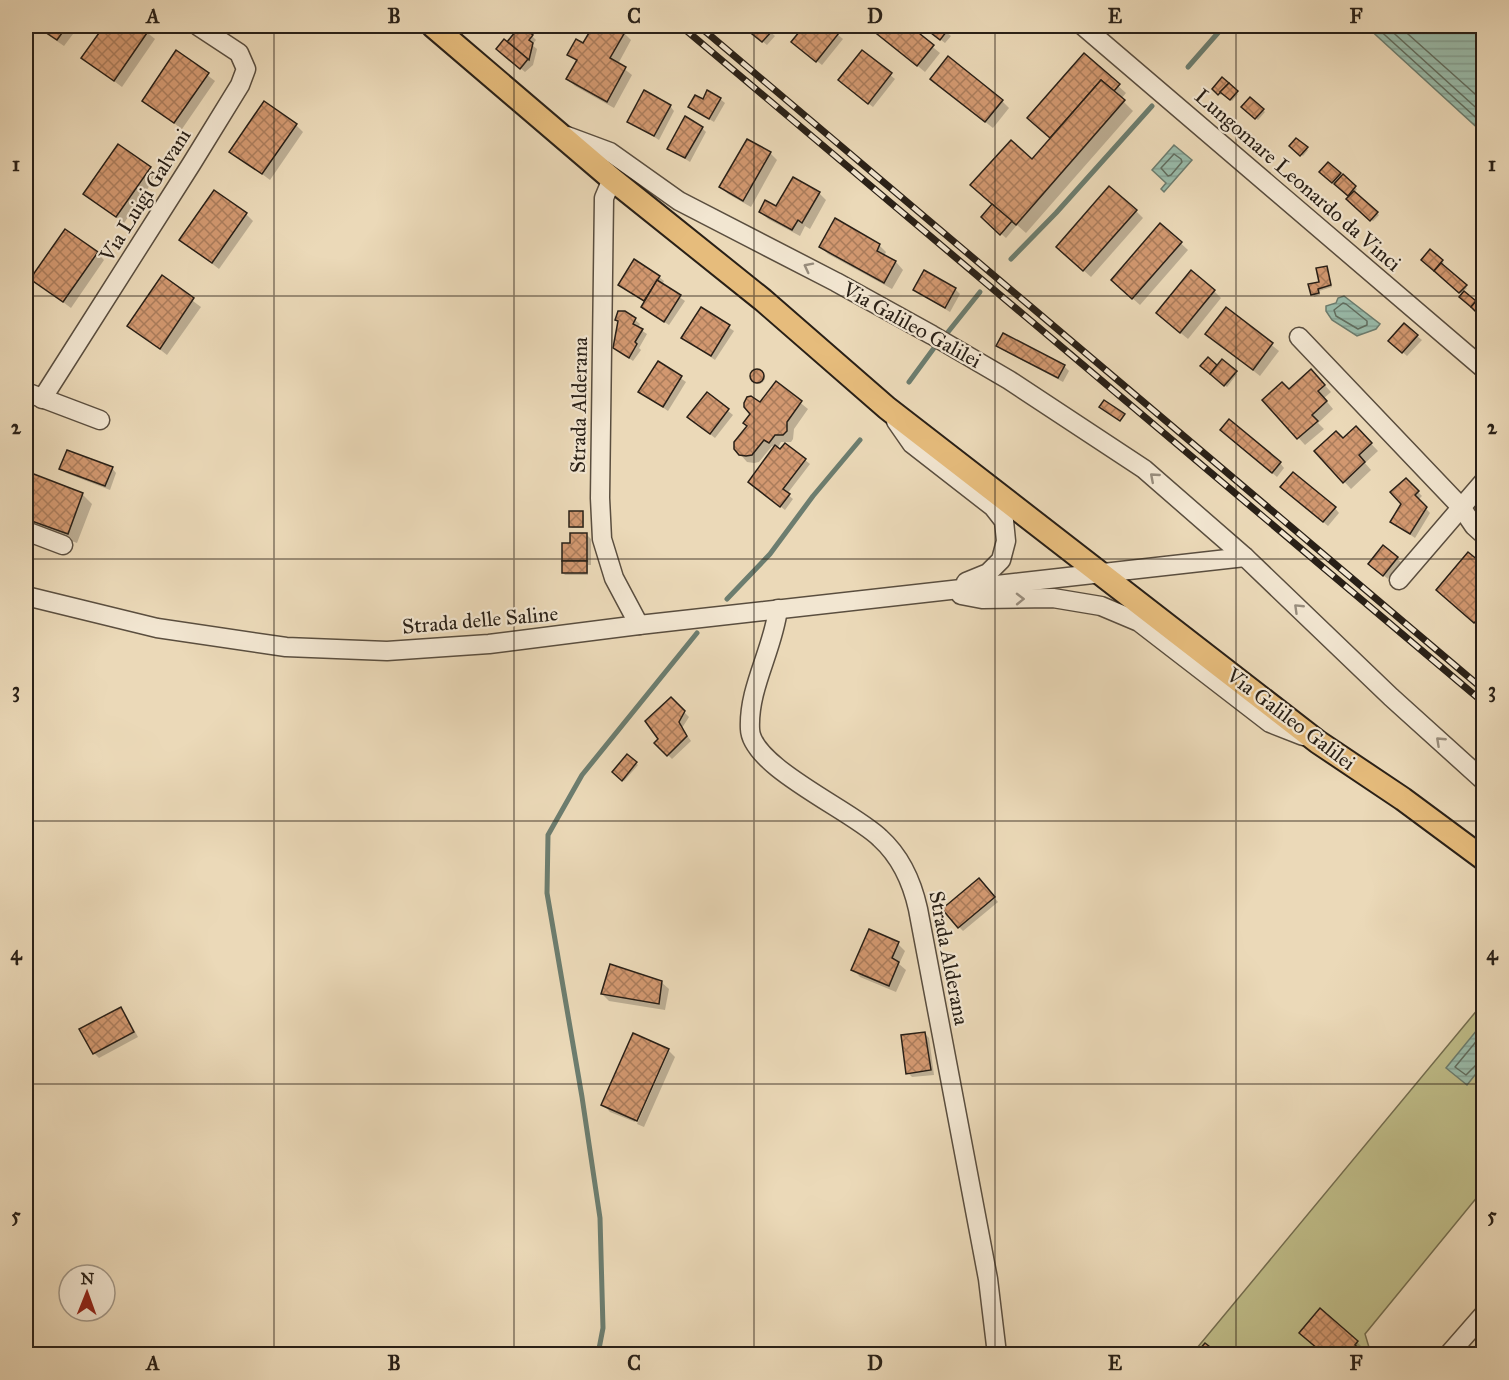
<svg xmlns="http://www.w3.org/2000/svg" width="1509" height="1380" font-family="'IM FELL Great Primer',serif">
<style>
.park{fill:#bfbd89;stroke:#746e50;stroke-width:1.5}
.water{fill:url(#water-rules);stroke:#6c7d6f;stroke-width:1.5}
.shadow{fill:#0003}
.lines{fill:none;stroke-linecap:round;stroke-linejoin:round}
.shore{stroke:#616e60;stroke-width:1.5}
.stream{stroke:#6c7d6f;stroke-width:5}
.building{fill:url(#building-cross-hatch);stroke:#292017;stroke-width:1.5}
.minor-casing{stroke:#5a4e3f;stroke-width:21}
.major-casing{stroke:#292017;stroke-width:26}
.minor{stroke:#f2e6d1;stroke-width:18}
.major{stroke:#e6bc7c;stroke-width:22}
.rail-casing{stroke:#292017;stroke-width:7}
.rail{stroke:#f2e6d1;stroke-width:4.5;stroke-dasharray:14;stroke-linecap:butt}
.oneway{stroke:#988d7d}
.grid{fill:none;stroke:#292017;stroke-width:1.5;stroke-opacity:0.55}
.labels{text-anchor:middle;stroke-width:4.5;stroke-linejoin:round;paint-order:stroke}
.street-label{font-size:21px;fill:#292017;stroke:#f2e6d1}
.neatline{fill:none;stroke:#292017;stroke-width:2}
.grid-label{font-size:20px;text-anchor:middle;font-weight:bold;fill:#292017}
</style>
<defs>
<pattern id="water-rules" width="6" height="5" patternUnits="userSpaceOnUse" patternTransform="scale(1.5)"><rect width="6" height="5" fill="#9ba"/><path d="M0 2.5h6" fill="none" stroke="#84a092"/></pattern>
<pattern id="building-cross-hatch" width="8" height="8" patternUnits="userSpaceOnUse" patternTransform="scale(1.5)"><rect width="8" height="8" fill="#d29870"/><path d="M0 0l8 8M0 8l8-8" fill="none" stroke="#aa7c5b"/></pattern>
</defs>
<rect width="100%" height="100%" fill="#ebd9b8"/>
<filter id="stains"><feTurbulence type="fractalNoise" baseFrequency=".00333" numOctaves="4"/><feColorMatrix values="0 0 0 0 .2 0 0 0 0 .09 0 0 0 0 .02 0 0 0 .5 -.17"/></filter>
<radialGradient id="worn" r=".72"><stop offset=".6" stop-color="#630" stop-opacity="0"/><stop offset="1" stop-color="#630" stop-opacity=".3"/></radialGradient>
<polygon class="park" points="1483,1003 1483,1190 1365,1334 1371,1354 1192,1354"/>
<g class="water">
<polygon points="1366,26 1483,26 1483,133"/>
<polygon points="1174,145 1192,160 1164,192 1161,189 1166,183 1152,170"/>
<polygon points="1344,296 1380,324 1376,329 1357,336 1332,320 1326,311 1326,306 1336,303 1338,298"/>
<polygon points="1481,1025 1483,1027 1483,1065 1467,1085 1446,1068"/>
</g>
<g class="shadow">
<polygon points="35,26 79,26 64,46"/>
<polygon points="106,26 139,26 155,39 122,87 83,58"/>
<polygon points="247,26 260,26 256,32"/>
<polygon points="595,26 610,26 624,33 631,40 618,64 632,75 614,108 575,86 568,79 577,62 569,54 584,45"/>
<polygon points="743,26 763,26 775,36 767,45"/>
<polygon points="806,26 827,26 843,39 822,65 793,42"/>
<polygon points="869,26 907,26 940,53 925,72"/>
<polygon points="923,26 938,26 951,36 945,43"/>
<polygon points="532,36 536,40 532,45 537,49 533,65 525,72 502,53 508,44"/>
<polygon points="177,52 215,81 182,129 143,101"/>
<polygon points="862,52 895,79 873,107 844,85"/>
<polygon points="1084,55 1126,93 1121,99 1133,111 1026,233 1017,225 1006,238 987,221 1032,161 1052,139 1036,125"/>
<polygon points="1222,80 1238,94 1232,101 1223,93 1221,95 1214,89"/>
<polygon points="939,86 1002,101 1009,108 993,128"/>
<polygon points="720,99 725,103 714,122 690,107 703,101"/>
<polygon points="1250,99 1265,112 1258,120 1243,107"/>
<polygon points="670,106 674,111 659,140 629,121"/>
<polygon points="296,125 303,132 270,180 231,151"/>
<polygon points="702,128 706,132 690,162 668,148"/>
<polygon points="1296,140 1308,150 1303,156 1291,146"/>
<polygon points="770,153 777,160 751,207 728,194 721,187"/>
<polygon points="1328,164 1357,189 1354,193 1379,215 1373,221 1348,199 1350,197 1321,172"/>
<polygon points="150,168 157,175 124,223 85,194"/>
<polygon points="819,193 826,200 810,229 805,226 800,236 768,219 760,211 777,208"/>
<polygon points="1136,211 1143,218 1091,277 1065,254"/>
<polygon points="246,214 253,221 219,269 181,240"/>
<polygon points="1161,225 1188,250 1140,305 1120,287"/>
<polygon points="879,245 886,252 884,256 896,262 903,270 892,289 828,254 821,247"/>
<polygon points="1430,251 1444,263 1442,265 1467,288 1463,292 1483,309 1480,313 1461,297 1463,295 1423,260"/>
<polygon points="97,253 104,260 71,308 32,279"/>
<polygon points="1327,267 1332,287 1319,291 1320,295 1314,297 1310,286 1321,283"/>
<polygon points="659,277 664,281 662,285 685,301 669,325 647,311 642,307 645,302 620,285"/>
<polygon points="162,278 201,307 167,355 129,325"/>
<polygon points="955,289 960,294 950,312 914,290"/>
<polygon points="1214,291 1221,298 1188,339 1165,320"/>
<polygon points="701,309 734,331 715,360 683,338"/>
<polygon points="1226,309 1279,351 1260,376 1207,334"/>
<polygon points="616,320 635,320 640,324 638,328 647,334 639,348 641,350 633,361 615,348 619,323"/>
<polygon points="1417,336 1422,340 1407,356 1390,341"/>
<polygon points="998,346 1064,366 1069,371 1063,382 1003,350"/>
<polygon points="1208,359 1217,367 1222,361 1237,374 1227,387 1202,366"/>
<polygon points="659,363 686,382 668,411 640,392"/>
<circle cx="758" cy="377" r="7"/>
<polygon points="1318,378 1331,392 1324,398 1333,409 1318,423 1324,429 1305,445 1264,400"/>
<polygon points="776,383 808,409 794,429 793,439 791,442 781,442 777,449 805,460 810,464 787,494 793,499 785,510 754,486 775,448 772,446 759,462 754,463 747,462 740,454 748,426 761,404"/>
<polygon points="707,394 733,415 715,438 693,421"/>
<polygon points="1356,428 1378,451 1365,463 1371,470 1351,489 1316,451 1343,440"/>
<polygon points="1226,434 1280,463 1284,468 1277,477"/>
<polygon points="26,467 31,472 30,475 82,494 92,504 77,543 26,524"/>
<polygon points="61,468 112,468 116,473 110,490 66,473"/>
<polygon points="1406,480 1422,496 1418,500 1430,513 1415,538 1392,522 1403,504"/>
<polygon points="1287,491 1335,508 1339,513 1328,526"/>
<polygon points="583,513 584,515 584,528 572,528 571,527"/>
<polygon points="586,534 591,539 591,565 588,565 588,575 565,575 563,573 572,545"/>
<polygon points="1383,547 1402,563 1388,579 1374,568"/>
<polygon points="1484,567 1484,628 1482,629 1445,597"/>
<polygon points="671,699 689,717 682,728 691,741 672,759 656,743 660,739"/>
<polygon points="628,756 638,765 624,781 614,772"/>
<polygon points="983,884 998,902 963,931 959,927"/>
<polygon points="898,944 905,951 899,964 906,970 896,992 860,977 853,969"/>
<polygon points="661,982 669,989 665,1010 609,1001 602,994"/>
<polygon points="121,1009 125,1013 138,1037 99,1058 94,1053"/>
<polygon points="925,1034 929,1038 934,1075 912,1077 908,1073"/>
<polygon points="634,1035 669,1051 666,1051 635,1122 610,1112 603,1104"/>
<polygon points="669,1051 675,1057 644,1127 637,1124"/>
<polygon points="1308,1340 1357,1342 1364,1349 1361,1352 1364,1354 1325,1354"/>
</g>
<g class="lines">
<g class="shore">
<polyline points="1375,26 1484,125"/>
<polyline points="1386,26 1484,115"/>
<polyline points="1399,26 1484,102"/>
<polygon points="1174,154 1181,159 1182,162 1171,175 1168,176 1161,168"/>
<polygon points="1343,303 1346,304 1367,321 1367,325 1358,329 1336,316 1334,310"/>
<polyline points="1484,1032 1455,1067 1466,1075 1478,1063 1484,1062"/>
</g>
<g class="stream">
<polyline points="1188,67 1224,26"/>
<polyline points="1011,259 1056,213 1152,106"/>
<polyline points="948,332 980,292"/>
<polyline points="909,382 934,348"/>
<polyline points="727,599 770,554 813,496 860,440"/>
<polyline points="598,1354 603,1328 600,1218 582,1097 547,893 548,835 582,775 697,633"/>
</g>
</g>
<g class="building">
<polygon points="36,26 67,26 57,40"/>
<polygon points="104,26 142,26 149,30 114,81 81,58"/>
<polygon points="520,26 533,35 529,40 533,43 529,60 507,42"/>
<polygon points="593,26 613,26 625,32 610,58 626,67 607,102 566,79 577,60 567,55 576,39 583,43"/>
<polygon points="742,26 766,26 772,31 762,42"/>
<polygon points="804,26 830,26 839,33 816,62 791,42"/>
<polygon points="867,26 910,26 934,45 917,66"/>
<polygon points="922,26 940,26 947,31 940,40"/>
<polygon points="504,39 528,59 520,69 496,49"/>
<polygon points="176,50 209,73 174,123 142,101"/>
<polygon points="862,50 892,73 868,104 838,80"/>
<polygon points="1084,53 1120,84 1114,91 1101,80 1050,138 1027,118"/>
<polygon points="948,56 1003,100 985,122 930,79"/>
<polygon points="1222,77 1229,83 1218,95 1212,89"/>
<polygon points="1101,80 1125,100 1016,225 970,185 1011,140 1032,159"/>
<polygon points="1229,83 1238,91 1230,100 1220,92"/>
<polygon points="644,90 671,105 654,136 627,122"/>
<polygon points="707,90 721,98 709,119 688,107 695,95 703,99"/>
<polygon points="1250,97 1264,109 1255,119 1241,107"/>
<polygon points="264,101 297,124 262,174 229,152"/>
<polygon points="685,116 703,127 685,158 667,149"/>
<polygon points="1296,138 1308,147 1300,156 1289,146"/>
<polygon points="747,139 771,152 743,201 719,187"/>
<polygon points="118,144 151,167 116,217 83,194"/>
<polygon points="1328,162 1341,173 1332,183 1319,172"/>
<polygon points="1343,174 1356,186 1348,196 1334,184"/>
<polygon points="793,177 820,192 802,223 798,220 792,230 759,212 765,200 776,206"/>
<polygon points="1109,186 1137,210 1083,271 1056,247"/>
<polygon points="214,190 247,213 212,263 179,240"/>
<polygon points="1354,191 1378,212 1370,221 1346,199"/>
<polygon points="992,204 1012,221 1000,235 981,217"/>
<polygon points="835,218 880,244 877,251 896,261 884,283 819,247"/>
<polygon points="1160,223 1182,242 1132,299 1111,280"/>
<polygon points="65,229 98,252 63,302 30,279"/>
<polygon points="1430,249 1443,260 1434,271 1421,260"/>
<polygon points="634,259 660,276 644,301 618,285"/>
<polygon points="1441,263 1467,285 1459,293 1434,271"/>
<polygon points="1327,266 1331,285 1318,289 1319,293 1311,295 1308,284 1319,282 1316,268"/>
<polygon points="924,270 956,288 945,308 913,290"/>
<polygon points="1191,270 1215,290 1180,333 1156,313"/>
<polygon points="162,275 194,298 160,349 127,326"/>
<polygon points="657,280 681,295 664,322 641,307"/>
<polygon points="1464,291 1476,301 1471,307 1459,297"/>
<polygon points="1476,301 1483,307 1477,313 1471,307"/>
<polygon points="701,307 730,325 711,356 681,338"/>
<polygon points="1226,307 1273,343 1253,370 1205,334"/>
<polygon points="618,311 625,311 636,318 633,324 643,329 635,342 637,344 629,358 613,348 618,321 615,320"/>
<polygon points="1404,323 1418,335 1402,353 1388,341"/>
<polygon points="1003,333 1065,365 1058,378 996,346"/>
<polygon points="1208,357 1217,365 1210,374 1200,366"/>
<polygon points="1222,359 1237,371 1224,386 1210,374"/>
<polygon points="658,361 682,376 663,407 638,392"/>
<circle cx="757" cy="376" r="7"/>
<polygon points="1311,369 1325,385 1318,391 1327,401 1312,415 1318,421 1297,439 1262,400 1282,382 1289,389"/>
<polygon points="776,381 802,401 787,422 787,431 783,435 775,435 769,443 764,440 752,455 746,456 739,455 734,449 734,442 747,426 743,423 750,414 744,407 744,403 747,397 751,396 760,402"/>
<polygon points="707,392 729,409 710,434 687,417"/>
<polygon points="1104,400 1125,414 1120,421 1099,407"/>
<polygon points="1229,419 1281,462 1272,473 1220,430"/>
<polygon points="1356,426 1372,443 1359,455 1365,462 1343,483 1314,451 1336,431 1343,438"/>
<polygon points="785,443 806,459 783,489 790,494 780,507 748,482 775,445 780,449"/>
<polygon points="67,450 113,467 105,486 59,469"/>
<polygon points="26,471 83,493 68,534 26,519"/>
<polygon points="1293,472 1336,507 1323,522 1280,487"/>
<polygon points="1406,478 1419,491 1415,495 1427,507 1410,534 1390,522 1401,504 1390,492"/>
<rect x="569" y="511" width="14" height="16"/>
<polygon points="570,533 587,533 587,561 562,561 562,543 570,543"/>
<polygon points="1383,545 1398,557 1383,576 1368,564"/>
<polygon points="1468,552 1484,565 1484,613 1474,623 1436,590"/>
<rect x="562" y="561" width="25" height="12"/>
<polygon points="671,697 685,711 679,722 687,736 667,756 654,743 658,739 645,721"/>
<polygon points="627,754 637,762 622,781 612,772"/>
<polygon points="979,878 995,897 958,928 942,909"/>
<polygon points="869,929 899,942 892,958 899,962 889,986 851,970"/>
<polygon points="610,964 662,981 659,1004 601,994"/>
<polygon points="121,1007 134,1032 93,1054 79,1029"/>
<polygon points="925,1032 931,1070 906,1074 901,1035"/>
<polygon points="633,1033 669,1049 637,1121 601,1105"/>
<polygon points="1320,1308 1358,1341 1355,1345 1362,1351 1360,1354 1324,1354 1299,1333"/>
<polygon points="1205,1343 1219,1354 1204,1354 1199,1350"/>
</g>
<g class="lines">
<g class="minor-casing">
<g id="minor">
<polyline points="1083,26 1484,369"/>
<polyline points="567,136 610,152 679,201 836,282 932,335 1009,380 1144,469 1245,557 1391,697 1484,781"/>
<polyline points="612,179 604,198 600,498 602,539 614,578 639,625"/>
<polyline points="1299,337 1461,507 1474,526 1484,535"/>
<polyline points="26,392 100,420"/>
<polyline points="42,399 192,163 240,85 246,69 239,53 198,26"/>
<polyline points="896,421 912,444 993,507 1004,521 1006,541 1001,560 988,573 966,582"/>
<polyline points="26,531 63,545"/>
<polyline points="1399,580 1484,481"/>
<polyline points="961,595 982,599 1053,598 1101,606 1139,622 1270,723 1303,736"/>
<polyline points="26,596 157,628 286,647 387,651 489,644 639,625 1245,557"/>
<path d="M778 609C773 650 748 688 750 729 751 767 853 811 880 838 901 857 912 882 918 909L988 1279 997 1354"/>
<polyline points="1449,1354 1484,1314"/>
</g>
</g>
<g class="major-casing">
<polyline id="major" points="433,26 612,179 763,300 887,408 1318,742 1403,799 1484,859"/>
</g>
<use href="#minor" class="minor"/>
<use href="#major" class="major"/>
<g class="rail-casing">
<g id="rail">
<polyline points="681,26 1484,703"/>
<polyline points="699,26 1484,690"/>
</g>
</g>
<use href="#rail" class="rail"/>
</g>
<defs><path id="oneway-chevron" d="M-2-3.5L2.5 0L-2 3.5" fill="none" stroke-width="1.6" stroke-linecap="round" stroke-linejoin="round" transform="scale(1.5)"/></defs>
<g class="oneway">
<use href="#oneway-chevron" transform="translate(808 267) rotate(-153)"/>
<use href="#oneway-chevron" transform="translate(1154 477) rotate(-139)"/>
<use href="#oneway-chevron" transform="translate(1020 599) rotate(-1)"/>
<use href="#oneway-chevron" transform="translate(1298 608) rotate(-136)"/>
<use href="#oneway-chevron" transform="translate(1440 741) rotate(-137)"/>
</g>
<path class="grid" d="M274 26V1354M514 26V1354M754 26V1354M995 26V1354M1236 26V1354M26 296H1484M26 559H1484M26 821H1484M26 1084H1484"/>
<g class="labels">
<g class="street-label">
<text transform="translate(1298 180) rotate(41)" y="7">Lungomare Leonardo da Vinci</text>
<text transform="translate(145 195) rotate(-58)" y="7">Via Luigi Galvani</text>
<text transform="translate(912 325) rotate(29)" y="7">Via Galileo Galilei</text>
<text transform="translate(579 405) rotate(-89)" y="7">Strada Alderana</text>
<text transform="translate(480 620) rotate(-5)" y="7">Strada delle Saline</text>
<text transform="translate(1291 719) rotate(37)" y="7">Via Galileo Galilei</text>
<text transform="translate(949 958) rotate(79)" y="7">Strada Alderana</text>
</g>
</g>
<rect width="1509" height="1380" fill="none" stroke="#ebd9b8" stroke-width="66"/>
<g transform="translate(87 1293) rotate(1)"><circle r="28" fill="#f2e6d1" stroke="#a29787" stroke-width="1.5"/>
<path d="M0-4.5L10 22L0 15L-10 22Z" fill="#8f2418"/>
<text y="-9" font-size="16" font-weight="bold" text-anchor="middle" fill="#292017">N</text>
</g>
<rect x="33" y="33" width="1443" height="1314" class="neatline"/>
<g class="grid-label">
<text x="153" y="23">A</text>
<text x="394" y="23">B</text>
<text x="634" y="23">C</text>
<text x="875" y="23">D</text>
<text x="1115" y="23">E</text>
<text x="1356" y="23">F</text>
<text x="16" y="171">1</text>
<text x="1492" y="171">1</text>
<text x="16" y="434">2</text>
<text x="1492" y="434">2</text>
<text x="16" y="697">3</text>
<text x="1492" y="697">3</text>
<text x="16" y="960">4</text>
<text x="1492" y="960">4</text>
<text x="16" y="1222">5</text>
<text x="1492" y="1222">5</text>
<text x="153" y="1370">A</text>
<text x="394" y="1370">B</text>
<text x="634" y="1370">C</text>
<text x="875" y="1370">D</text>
<text x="1115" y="1370">E</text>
<text x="1356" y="1370">F</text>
</g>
<rect width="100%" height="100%" filter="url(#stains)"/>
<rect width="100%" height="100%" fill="url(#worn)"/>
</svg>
